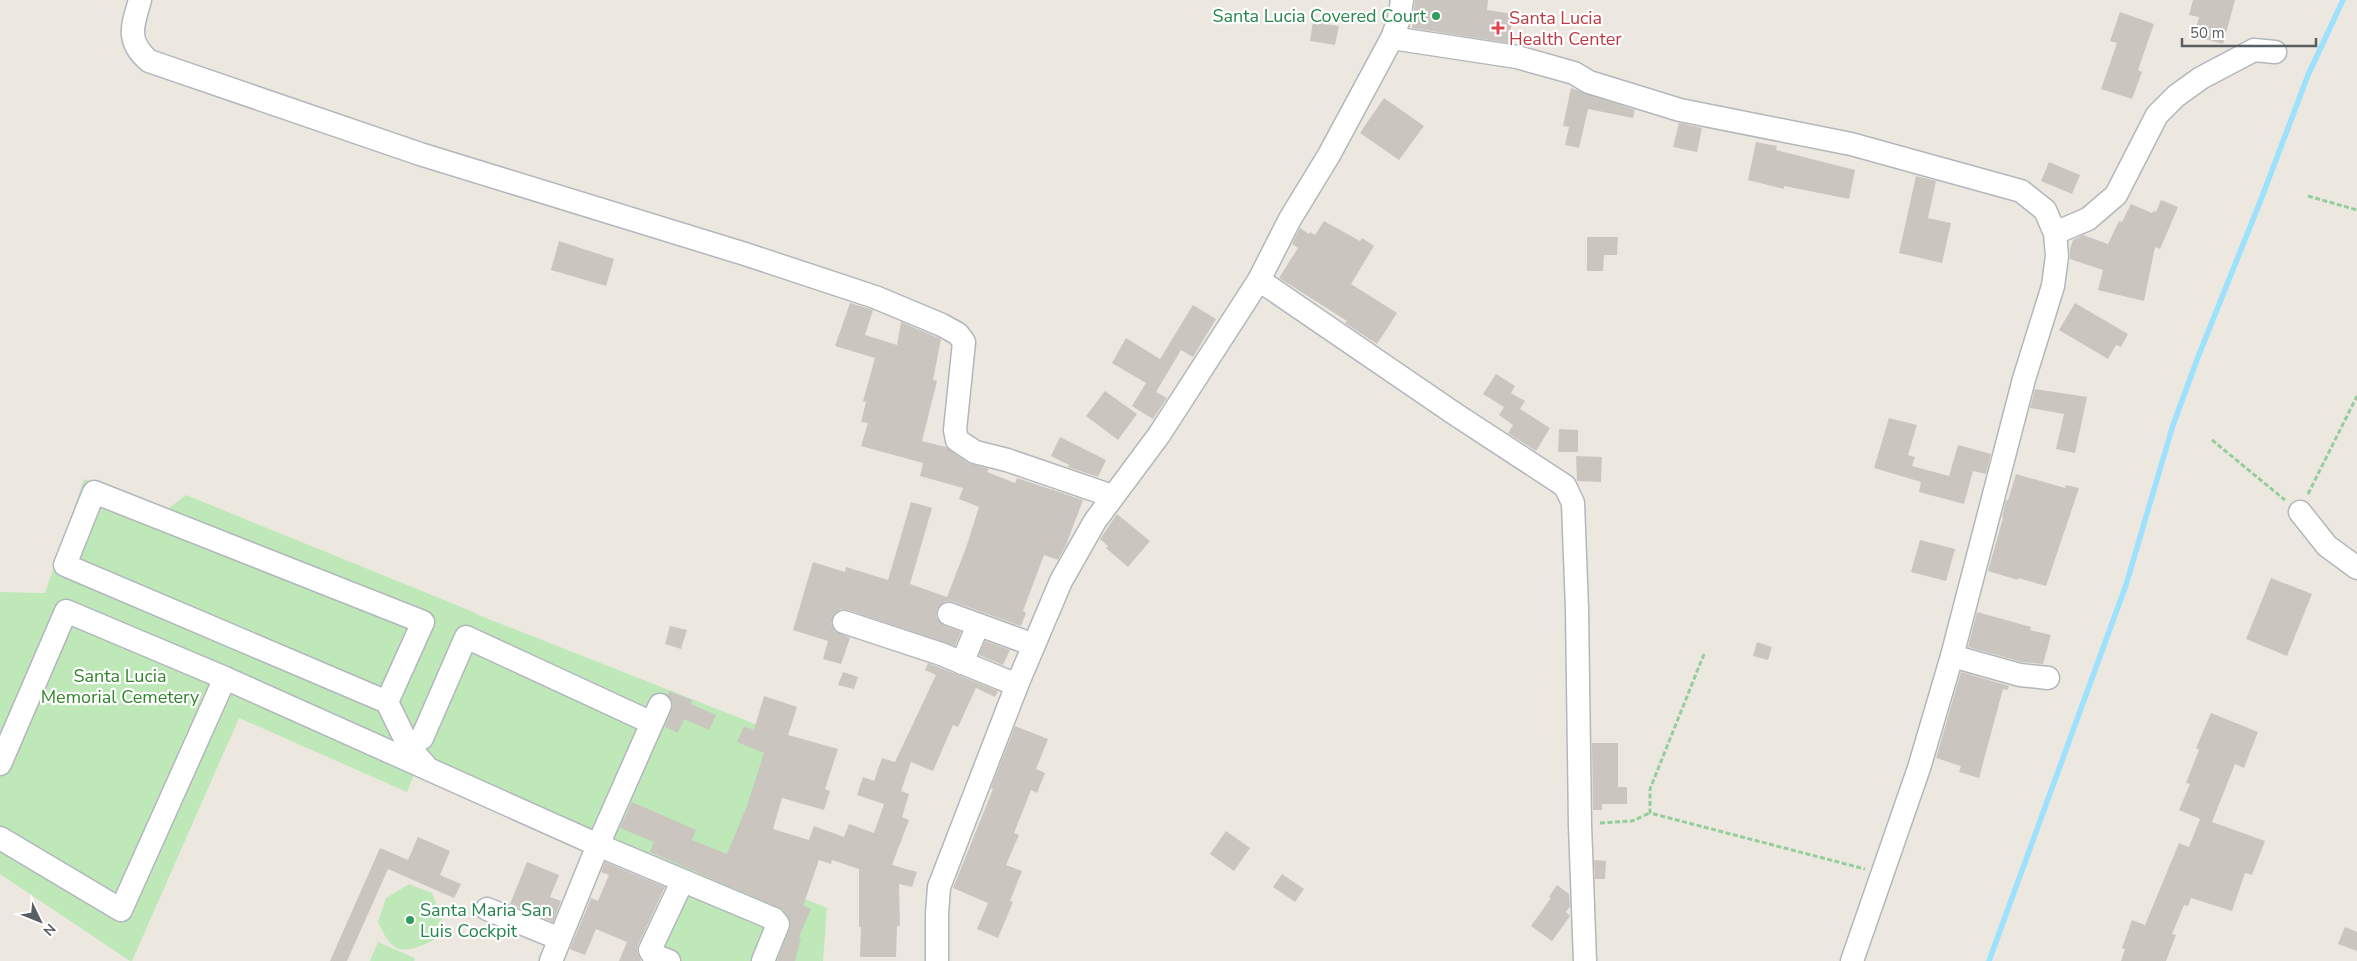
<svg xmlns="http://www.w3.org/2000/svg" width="2357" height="961" font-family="'Nunito Sans',sans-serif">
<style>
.green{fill:#bee8b8}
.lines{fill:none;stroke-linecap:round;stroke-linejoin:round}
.stream{stroke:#9de1ff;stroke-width:5.5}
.building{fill:#cac5be}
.minor-casing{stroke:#b2b7bc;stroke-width:25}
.path{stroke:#93ce9c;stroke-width:3;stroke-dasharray:5 2.5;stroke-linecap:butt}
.minor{stroke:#fff;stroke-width:22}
.leisure-dot{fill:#2e9e5b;stroke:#fff;stroke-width:2}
.health-dot{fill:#e0444e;stroke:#fff;stroke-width:2}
.labels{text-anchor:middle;stroke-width:4.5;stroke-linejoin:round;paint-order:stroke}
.leisure-label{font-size:18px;fill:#27864d;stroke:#fff;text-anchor:end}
.health-label{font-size:18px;fill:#be3a42;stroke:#fff;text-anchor:start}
.park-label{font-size:18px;fill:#33852c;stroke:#fff}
</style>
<rect width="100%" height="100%" fill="#ede8df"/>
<g class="green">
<polygon points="84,479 165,511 186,495 476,613 476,614 798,741 744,874 827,908 823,961 678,961 654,954 687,886 417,767 407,792 239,718 132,961 130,961 0,874 0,592 45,593"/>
<path d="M409 884 432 893 442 917 434 940C402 955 393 955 378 922L386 898Z"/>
<polygon points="378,942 415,958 414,961 370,961"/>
</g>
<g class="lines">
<polyline class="stream" points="1989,961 2126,585 2173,425 2198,357 2262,197 2308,75 2343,0"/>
</g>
<g class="building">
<polygon points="1415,0 1488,0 1487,10 1513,14 1509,43 1412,28"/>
<polygon points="2193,0 2235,0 2223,44 2194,36 2199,17 2189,15"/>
<polygon points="2120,12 2154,24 2138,70 2142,72 2132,99 2101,89 2117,43 2110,41"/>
<polygon points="1313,22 1339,26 1335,45 1310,41"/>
<polygon points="1571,88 1635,110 1633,118 1588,109 1579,148 1565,145 1569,127 1563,126"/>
<polygon points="1384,98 1424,126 1399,160 1360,133"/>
<polygon points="1679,123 1702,128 1697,152 1673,147"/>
<polygon points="1756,142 1777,146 1776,150 1855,170 1849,199 1784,186 1784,189 1748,180"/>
<polygon points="2049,162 2080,175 2072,194 2041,181"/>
<polygon points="1916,176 1936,181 1928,218 1951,223 1942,263 1899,253"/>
<polygon points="2161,200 2178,207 2160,249 2155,247 2144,301 2098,290 2103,270 2070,259 2070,249 2073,240 2083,235 2108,244 2119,221 2122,222 2131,204 2152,213 2153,211 2156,212"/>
<polygon points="1324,221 1360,241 1362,238 1374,246 1351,284 1397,313 1377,344 1345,323 1347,321 1279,278 1298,248 1292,244 1300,228 1309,234 1310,232 1315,235"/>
<polygon points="1587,237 1618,237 1617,255 1604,255 1603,271 1587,271"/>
<polygon points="559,241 614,259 606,286 551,270"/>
<polygon points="850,303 873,310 865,335 897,345 901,322 941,339 933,380 937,381 922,441 946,447 968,463 989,469 987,472 1015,483 1017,478 1083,500 1066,545 1058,560 1044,555 1023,611 1026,613 1021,626 954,602 946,601 937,609 936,617 944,626 961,632 955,646 848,610 841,609 835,613 831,624 835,631 850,638 841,664 823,659 828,641 793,630 813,562 845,572 846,567 888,580 911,502 932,508 910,584 947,597 967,545 979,507 959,499 963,488 920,476 923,463 861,446 868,423 861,422 866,402 863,401 875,358 835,346"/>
<polygon points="2075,303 2128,334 2121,347 2116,345 2108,359 2059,330"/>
<polygon points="1193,305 1216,319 1193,357 1181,350 1156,392 1167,398 1153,419 1132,406 1146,383 1112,363 1126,338 1160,359"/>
<polygon points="1496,374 1515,386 1511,393 1525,401 1520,409 1550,428 1536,451 1508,433 1513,425 1499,415 1504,407 1483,394"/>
<polygon points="2035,389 2087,397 2075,453 2056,449 2064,414 2030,408"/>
<polygon points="1105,391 1137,414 1118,440 1086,416"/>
<polygon points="1889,418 1917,425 1908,455 1915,457 1912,466 1949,476 1958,445 1991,454 1986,474 1973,471 1964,504 1919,492 1921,482 1874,468"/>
<polygon points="1559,429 1578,430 1578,452 1558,452"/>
<polygon points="1060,437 1106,460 1098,477 1068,467 1069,465 1051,456"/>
<polygon points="1576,456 1602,457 1601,482 1577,481"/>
<polygon points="2016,474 2065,488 2066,485 2079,488 2046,586 2018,578 2018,580 1988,571 2003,518 2002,517 2006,500 2008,500"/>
<polygon points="1117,514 1150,541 1128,567 1106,548 1108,546 1100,539"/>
<polygon points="1920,540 1955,549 1946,581 1911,572"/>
<polygon points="2271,578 2312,594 2287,656 2246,639"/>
<polygon points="1977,612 2031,627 2030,630 2051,635 2043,664 2022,662 1968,647"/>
<polygon points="670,626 687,630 681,649 665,644"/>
<polygon points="985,641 1010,650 1003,665 979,655"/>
<polygon points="1757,642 1772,647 1768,660 1753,656"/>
<polygon points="928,663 998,691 995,697 976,688 958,727 953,725 933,771 911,762 901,791 909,794 902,817 909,820 892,865 917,872 912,887 899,884 900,926 897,926 896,957 860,957 861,927 859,927 859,869 832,860 831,864 819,860 803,906 811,909 799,937 801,938 795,961 777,961 790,928 791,922 784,910 650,852 654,842 620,828 632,802 696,830 692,840 727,854 747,806 764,753 737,742 744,726 754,730 764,696 797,707 788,735 838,749 825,789 830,791 824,810 782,798 773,829 809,840 814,826 844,837 849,824 874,833 884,804 857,795 863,777 874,781 882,758 895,762 936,675 925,670"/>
<polygon points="843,672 858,677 854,689 838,685"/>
<polygon points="1961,672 2009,686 2008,690 2003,689 1979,778 1959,772 1961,766 1936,758"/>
<polygon points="669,691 692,700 691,704 716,715 709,730 684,719 678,733 665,727 673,704 668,695"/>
<polygon points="2211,713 2258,732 2244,768 2235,764 2212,822 2265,841 2252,875 2245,873 2232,911 2191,898 2188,906 2184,905 2172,934 2176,935 2166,961 2121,961 2125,949 2122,948 2132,920 2145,925 2179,843 2189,847 2200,819 2179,810 2190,784 2186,783 2199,750 2196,748"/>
<polygon points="1015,726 1048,739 1036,769 1045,773 1037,793 1031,790 1014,833 1019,835 1006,865 1022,871 1010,901 1013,902 998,938 977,929 988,903 953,888 993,789 991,788"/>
<polygon points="1592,743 1618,743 1618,787 1627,787 1627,804 1602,804 1602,810 1593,810"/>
<polygon points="1226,831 1250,848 1234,871 1210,854"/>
<polygon points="418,837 450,851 440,875 461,884 454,898 388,869 347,961 330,961 380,848 408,860"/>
<polygon points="1594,860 1606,861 1605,879 1595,879"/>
<polygon points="527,862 559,875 550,897 561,901 553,922 510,904"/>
<polygon points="605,862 665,887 638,945 637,951 641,961 619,961 627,942 596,929 585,955 570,949 591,898 598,901 609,875 601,872"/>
<polygon points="1282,874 1304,889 1295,902 1273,887"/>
<polygon points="1557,885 1569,894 1570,906 1566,912 1570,916 1552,941 1531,926 1551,898 1549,897"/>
<polygon points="2345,927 2357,932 2357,951 2338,944"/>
</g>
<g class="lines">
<g class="minor-casing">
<g id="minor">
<path d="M140 0C132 27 126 41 149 61L420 154 745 254 875 297 942 325 958 334 964 342 955 430 957 440 975 452 1007 460 1112 496"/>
<polyline points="1392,38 1517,57 1574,73 1589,82 1680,110 1851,144 2021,191 2045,210 2055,233 2057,256 2053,286 2024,379 1952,656 1919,768 1852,961"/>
<polyline points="2055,233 2088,219 2116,195 2157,115 2176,96 2201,78 2254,50 2275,52"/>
<polyline points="1259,280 1455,414 1565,486 1573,503 1577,609 1580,825 1585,961"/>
<polyline points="2300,512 2327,546 2357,568"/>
<polyline points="949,614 1034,645"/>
<polyline points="844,622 941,654 1017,685"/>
<polyline points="1952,656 2020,675 2048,678"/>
<polyline points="962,663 978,625"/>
<polyline points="387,702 423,622 94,492 65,565 387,702 409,747 425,765"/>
<polyline points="409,747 422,738 466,637 652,723"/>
<polyline points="0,764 66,611 225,678 598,845 774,919 778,924 763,961"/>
<polyline points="0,838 121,910 225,678"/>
<polyline points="487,909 560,939"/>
<polyline points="551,961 598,845 660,705"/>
<polyline points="669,961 653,955 650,950 682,882"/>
<polyline points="937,961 937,914 939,887 1017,685 1061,581 1095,521 1159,435 1259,280 1290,219 1329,155 1392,38 1399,19 1402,0"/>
</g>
</g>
<g class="path">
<polyline points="2308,196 2357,210"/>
<polyline points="2212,440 2285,500"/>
<polyline points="2308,494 2357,396"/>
<polyline points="1704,654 1650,789 1650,813 1865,869"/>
<polyline points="1600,823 1632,821 1650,813"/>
</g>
<use href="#minor" class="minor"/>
</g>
<g class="leisure-dot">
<circle cx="1436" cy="16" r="5"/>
<circle cx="410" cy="920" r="5"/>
</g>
<path class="health-dot" d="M1495.5 20.5h5v5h5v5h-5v5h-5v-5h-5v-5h5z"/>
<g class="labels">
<g class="leisure-label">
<text x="1426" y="22">Santa Lucia Covered Court</text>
<text x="420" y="916" text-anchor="start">Santa Maria San<tspan x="420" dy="21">Luis Cockpit</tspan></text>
</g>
<g class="health-label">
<text x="1509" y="24">Santa Lucia<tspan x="1509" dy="21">Health Center</tspan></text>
</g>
<g class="park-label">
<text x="120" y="682">Santa Lucia<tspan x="120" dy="21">Memorial Cemetery</tspan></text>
</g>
</g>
<g transform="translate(40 921) rotate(133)" stroke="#ffffff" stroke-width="4" paint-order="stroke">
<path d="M0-4L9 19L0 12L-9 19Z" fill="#585e62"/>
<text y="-8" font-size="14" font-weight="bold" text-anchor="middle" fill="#585e62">N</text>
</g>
<path d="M2182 38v8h134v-8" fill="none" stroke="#585e62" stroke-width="2.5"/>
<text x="2190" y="38" font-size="15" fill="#585e62" stroke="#ffffff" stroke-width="4" paint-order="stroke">50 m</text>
</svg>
